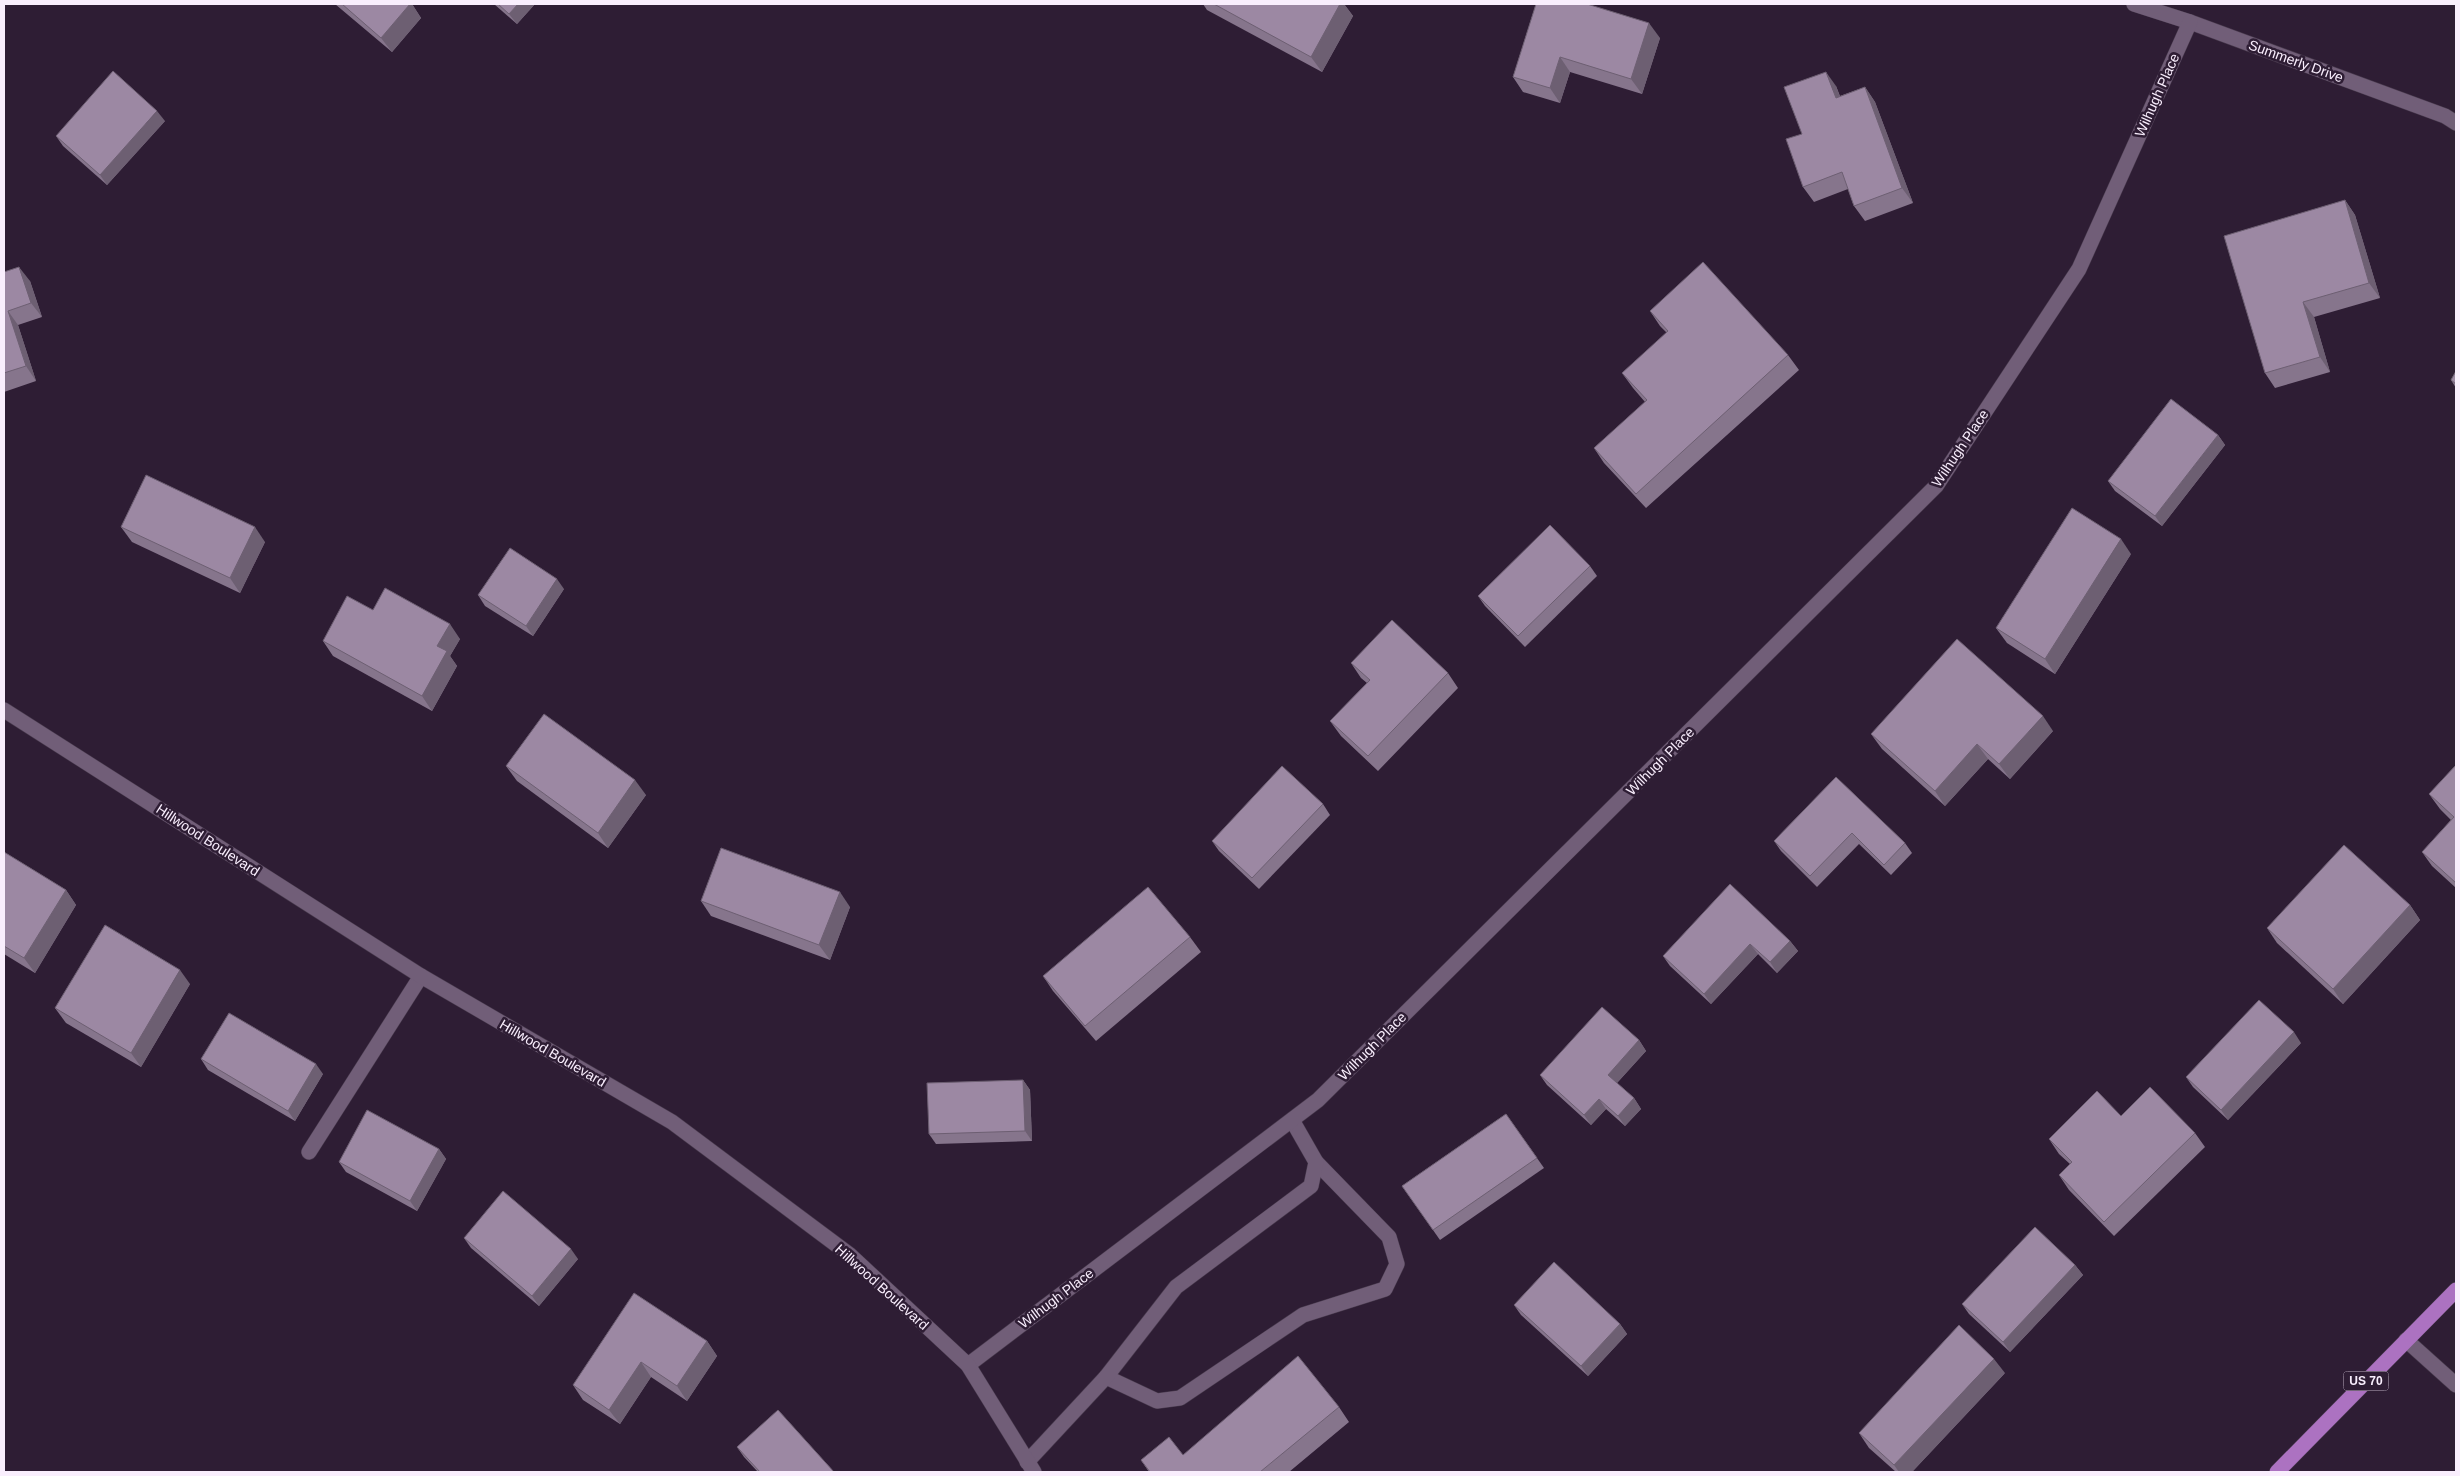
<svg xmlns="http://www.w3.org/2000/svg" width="2460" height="1476" font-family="Arial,sans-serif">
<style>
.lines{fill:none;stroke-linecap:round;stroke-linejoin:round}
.service-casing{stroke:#483a4d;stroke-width:16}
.minor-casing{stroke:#483a4d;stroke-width:16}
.tertiary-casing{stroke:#483a4d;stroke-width:16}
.primary-casing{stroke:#483a4d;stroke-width:16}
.service{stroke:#715e78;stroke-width:15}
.minor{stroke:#715e78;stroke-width:15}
.tertiary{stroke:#715e78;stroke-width:15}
.primary{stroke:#ac72c1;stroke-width:15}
.wall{fill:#86758c}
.shaded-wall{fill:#6d5f72}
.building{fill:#9c88a3;stroke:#6d5f72}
.labels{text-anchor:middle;stroke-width:5;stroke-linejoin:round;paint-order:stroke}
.shield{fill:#2e1d34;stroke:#bcafc1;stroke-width:1}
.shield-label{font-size:12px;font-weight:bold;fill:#f9eefd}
.street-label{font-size:14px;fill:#f9eefd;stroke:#2e1d34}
</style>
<rect width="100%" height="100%" fill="#2e1d34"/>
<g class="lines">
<g class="service-casing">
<g id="service">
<polyline points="309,1152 421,976"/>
<polyline points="2406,1340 2456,1385"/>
<polyline points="1106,1377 1157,1401 1180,1398 1303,1315 1385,1289 1397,1264 1389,1237 1316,1162"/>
<polyline points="1027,1462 1106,1377 1176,1287 1311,1186 1316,1162 1292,1120"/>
</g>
</g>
<g class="minor-casing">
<g id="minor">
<polyline points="2134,4 2190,22 2445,116 2456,123"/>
<polyline points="968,1365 1318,1100 1936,486 2079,269 2190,22"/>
</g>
</g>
<g class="tertiary-casing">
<polyline id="tertiary" points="4,710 421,976 672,1122 850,1255 968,1365 1034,1472"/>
</g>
<g class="primary-casing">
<polyline id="primary" points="2277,1472 2456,1290"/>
</g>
<use href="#service" class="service"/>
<use href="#minor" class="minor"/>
<use href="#tertiary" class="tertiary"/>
<use href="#primary" class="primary"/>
</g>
<g class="wall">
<polygon points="335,4 412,4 421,18 392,52"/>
<polygon points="494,4 535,4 517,24"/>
<polygon points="1203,4 1344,4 1353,16 1322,72 1207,10"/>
<polygon points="1536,4 1660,38 1642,94 1570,72 1560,103 1523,92 1513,77"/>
<polygon points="1836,86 1840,96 1865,87 1875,102 1913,203 1865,221 1854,206 1848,189 1814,202 1803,187 1802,134"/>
<polygon points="165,121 107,185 63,146 56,136"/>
<polygon points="2345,200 2355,215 2380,298 2314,317 2330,372 2275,388 2265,373"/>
<polygon points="4,272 30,281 42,317 18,325 36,381 4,392"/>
<polygon points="1650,311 1788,355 1799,370 1646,508 1604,463 1594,448 1645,402 1633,388 1622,373 1667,333 1660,326"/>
<polygon points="2456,371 2456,388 2451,380"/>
<polygon points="2218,435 2225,445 2162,526 2115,491 2108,481"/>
<polygon points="121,527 265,542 240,593 132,542"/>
<polygon points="2131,554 2055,674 2007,643 1996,628"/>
<polygon points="1590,566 1597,576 1525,647 1485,606 1478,596"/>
<polygon points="564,589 533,636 485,606 478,595"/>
<polygon points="373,610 460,639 450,656 457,666 432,711 333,656 323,641"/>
<polygon points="1351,663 1448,673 1458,688 1378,771 1341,736 1330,721 1367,683 1361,678"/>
<polygon points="2053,731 2010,779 1988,759 1945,806 1882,749 1871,734"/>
<polygon points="2456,765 2456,888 2432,866 2422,852 2451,820 2440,809 2429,794"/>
<polygon points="506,766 646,795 608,848 517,781"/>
<polygon points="1836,777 1905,843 1912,853 1891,875 1859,844 1817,887 1781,851 1774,841"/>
<polygon points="1323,804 1330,815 1259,889 1219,851 1212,841"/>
<polygon points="4,852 66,890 76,905 35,973 4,954"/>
<polygon points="701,901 850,907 830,960 711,916"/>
<polygon points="2410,905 2420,920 2343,1004 2277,943 2267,928"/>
<polygon points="1190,937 1201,952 1096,1041 1053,991 1043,976"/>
<polygon points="1790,941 1798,951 1777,973 1758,954 1711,1004 1670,966 1663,956"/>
<polygon points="190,984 141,1067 66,1023 55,1008"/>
<polygon points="1639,1040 1646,1051 1617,1083 1634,1098 1641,1109 1625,1126 1606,1109 1591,1125 1547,1085 1540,1075"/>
<polygon points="2301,1043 2228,1120 2193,1087 2186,1077"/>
<polygon points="201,1059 323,1074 295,1121 208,1070"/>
<polygon points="1023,1080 1030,1090 1032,1141 936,1144 929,1134"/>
<polygon points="1506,1114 1544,1168 1440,1240 1402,1186"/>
<polygon points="2121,1116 2195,1133 2205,1147 2114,1236 2069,1190 2059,1175 2070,1164 2059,1154 2049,1139"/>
<polygon points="439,1149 446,1159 417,1211 346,1172 339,1162"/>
<polygon points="464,1238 578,1259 539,1306 471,1248"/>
<polygon points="2075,1265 2083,1275 2010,1352 1969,1314 1962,1304"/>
<polygon points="1514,1305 1620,1324 1627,1334 1588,1376 1521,1315"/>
<polygon points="707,1341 717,1356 687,1401 651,1377 620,1424 583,1400 573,1385"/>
<polygon points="2005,1373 1912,1472 1896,1472 1869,1448 1859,1433"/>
<polygon points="1339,1407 1349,1422 1289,1472 1149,1472 1141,1460 1183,1455"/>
<polygon points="778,1410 834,1472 758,1472 744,1457 737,1447"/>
</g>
<g class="shaded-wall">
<polygon points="410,4 412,4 421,18 392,52 381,38"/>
<polygon points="518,4 535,4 517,24 509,14"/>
<polygon points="1340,4 1344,4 1353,16 1322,72 1311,57"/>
<polygon points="1649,23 1660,38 1642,94 1631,79"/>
<polygon points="1560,57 1570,72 1560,103 1550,88"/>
<polygon points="1826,72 1836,86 1846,113 1836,98"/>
<polygon points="1865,87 1875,102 1913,203 1902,188"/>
<polygon points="157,111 165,121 107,185 100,175"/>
<polygon points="2345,200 2355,215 2380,298 2369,283"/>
<polygon points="19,267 30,281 42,317 31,303"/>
<polygon points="2303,302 2314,317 2330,372 2320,357"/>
<polygon points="8,311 18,325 36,381 26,366"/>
<polygon points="2218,435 2225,445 2162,526 2155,516"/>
<polygon points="255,527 265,542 240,593 230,578"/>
<polygon points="2121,539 2131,554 2055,674 2045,659"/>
<polygon points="557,579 564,589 533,636 526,626"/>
<polygon points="450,624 460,639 450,656 457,666 432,711 422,696 437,646"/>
<polygon points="2043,716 2053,731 2010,779 1999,764"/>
<polygon points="1977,744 1988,759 1945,806 1935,791"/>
<polygon points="635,780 646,795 608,848 598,833"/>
<polygon points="66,890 76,905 35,973 24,958"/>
<polygon points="840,892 850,907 830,960 819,945"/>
<polygon points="2410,905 2420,920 2343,1004 2333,989"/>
<polygon points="1790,941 1798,951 1777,973 1770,962"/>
<polygon points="1750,944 1758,954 1711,1004 1704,994"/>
<polygon points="180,970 190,984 141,1067 131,1053"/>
<polygon points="2294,1032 2301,1043 2228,1120 2221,1110"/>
<polygon points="1639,1040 1646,1051 1615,1085 1608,1075"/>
<polygon points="316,1064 323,1074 295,1121 288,1111"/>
<polygon points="1023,1080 1030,1090 1032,1141 1025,1131"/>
<polygon points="1634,1098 1641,1109 1625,1126 1618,1116"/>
<polygon points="1599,1099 1606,1109 1591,1125 1584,1115"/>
<polygon points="439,1149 446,1159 417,1211 410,1201"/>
<polygon points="571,1249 578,1259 539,1306 532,1296"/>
<polygon points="2075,1265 2083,1275 2010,1352 2003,1342"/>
<polygon points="1620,1324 1627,1334 1588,1376 1581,1366"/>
<polygon points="707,1341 717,1356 687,1401 677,1386"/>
<polygon points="1994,1359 2005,1373 1912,1472 1899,1472 1894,1465"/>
<polygon points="641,1362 651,1377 620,1424 609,1410"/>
</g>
<g class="building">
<polygon points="342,4 410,4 381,38"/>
<polygon points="498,4 518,4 509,14"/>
<polygon points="1214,4 1340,4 1311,57"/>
<polygon points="1536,4 1587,4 1649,23 1631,79 1560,57 1550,88 1513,77"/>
<polygon points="113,71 157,111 100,175 56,136"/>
<polygon points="1826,72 1836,98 1865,87 1902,188 1854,206 1842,172 1803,187 1786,139 1802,134 1784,87"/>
<polygon points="2345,200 2369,283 2303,302 2320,357 2265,373 2224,236"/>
<polygon points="1703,262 1788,355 1636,494 1594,448 1647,400 1622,373 1668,331 1650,311"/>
<polygon points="19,267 31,303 8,311 26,366 4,373 4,272"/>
<polygon points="2456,371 2456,384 2451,380"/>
<polygon points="2171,399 2218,435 2155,516 2108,481"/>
<polygon points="146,475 255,527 230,578 121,527"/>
<polygon points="2072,508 2121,539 2045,659 1996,628"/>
<polygon points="1550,525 1590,566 1518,636 1478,596"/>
<polygon points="510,548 557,579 526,626 478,595"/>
<polygon points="385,588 450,624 437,646 447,651 422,696 323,641 347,596 373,610"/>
<polygon points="1392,620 1448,673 1368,756 1330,721 1370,680 1351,663"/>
<polygon points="1957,639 2043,716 1999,764 1977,744 1935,791 1871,734"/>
<polygon points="544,714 635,780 598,833 506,766"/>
<polygon points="2456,765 2456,883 2422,852 2454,817 2429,794"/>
<polygon points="1282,766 1323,804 1252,878 1212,841"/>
<polygon points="1836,777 1905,843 1884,865 1852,833 1810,876 1774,841"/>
<polygon points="2344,845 2410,905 2333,989 2267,928"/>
<polygon points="721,848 840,892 819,945 701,901"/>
<polygon points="4,852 66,890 24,958 4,946"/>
<polygon points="1730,884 1790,941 1770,962 1750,944 1704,994 1663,956"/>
<polygon points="1148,887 1190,937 1085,1026 1043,976"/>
<polygon points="105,925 180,970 131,1053 55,1008"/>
<polygon points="2259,1000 2294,1032 2221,1110 2186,1077"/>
<polygon points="1602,1007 1639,1040 1608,1075 1634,1098 1618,1116 1599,1099 1584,1115 1540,1075"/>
<polygon points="229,1013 316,1064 288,1111 201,1059"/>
<polygon points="1023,1080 1025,1131 929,1134 927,1083"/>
<polygon points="2150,1087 2195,1133 2104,1222 2059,1175 2072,1162 2049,1139 2097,1091 2121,1116"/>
<polygon points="367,1110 439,1149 410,1201 339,1162"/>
<polygon points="1506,1114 1537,1158 1433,1230 1402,1186"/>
<polygon points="503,1191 571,1249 532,1296 464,1238"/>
<polygon points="2035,1227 2075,1265 2003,1342 1962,1304"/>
<polygon points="1554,1262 1620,1324 1581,1366 1514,1305"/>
<polygon points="634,1293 707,1341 677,1386 641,1362 609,1410 573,1385"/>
<polygon points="1959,1325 1994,1359 1894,1465 1859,1433"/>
<polygon points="1298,1356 1339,1407 1260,1472 1150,1472 1141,1460 1169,1437 1183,1455"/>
<polygon points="778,1410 834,1472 760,1472 737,1447"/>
</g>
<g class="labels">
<rect class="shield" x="2343.5" y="1371.5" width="45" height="19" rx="4"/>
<g class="shield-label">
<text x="2366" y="1385">US 70</text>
</g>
<g class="street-label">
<text transform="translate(2296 61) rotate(20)" y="5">Summerly Drive</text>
<text transform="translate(2157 95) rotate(-66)" y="5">Wilhugh Place</text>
<text transform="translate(1960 448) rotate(-56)" y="5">Wilhugh Place</text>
<text transform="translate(1660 761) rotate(-45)" y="5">Wilhugh Place</text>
<text transform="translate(208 840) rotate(33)" y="5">Hillwood Boulevard</text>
<text transform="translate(1372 1046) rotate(-45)" y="5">Wilhugh Place</text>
<text transform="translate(553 1053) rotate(30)" y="5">Hillwood Boulevard</text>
<text transform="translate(882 1287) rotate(42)" y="5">Hillwood Boulevard</text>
<text transform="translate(1056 1298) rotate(-37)" y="5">Wilhugh Place</text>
</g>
</g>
<rect width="2460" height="1476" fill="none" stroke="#f9eefd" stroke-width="10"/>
</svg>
